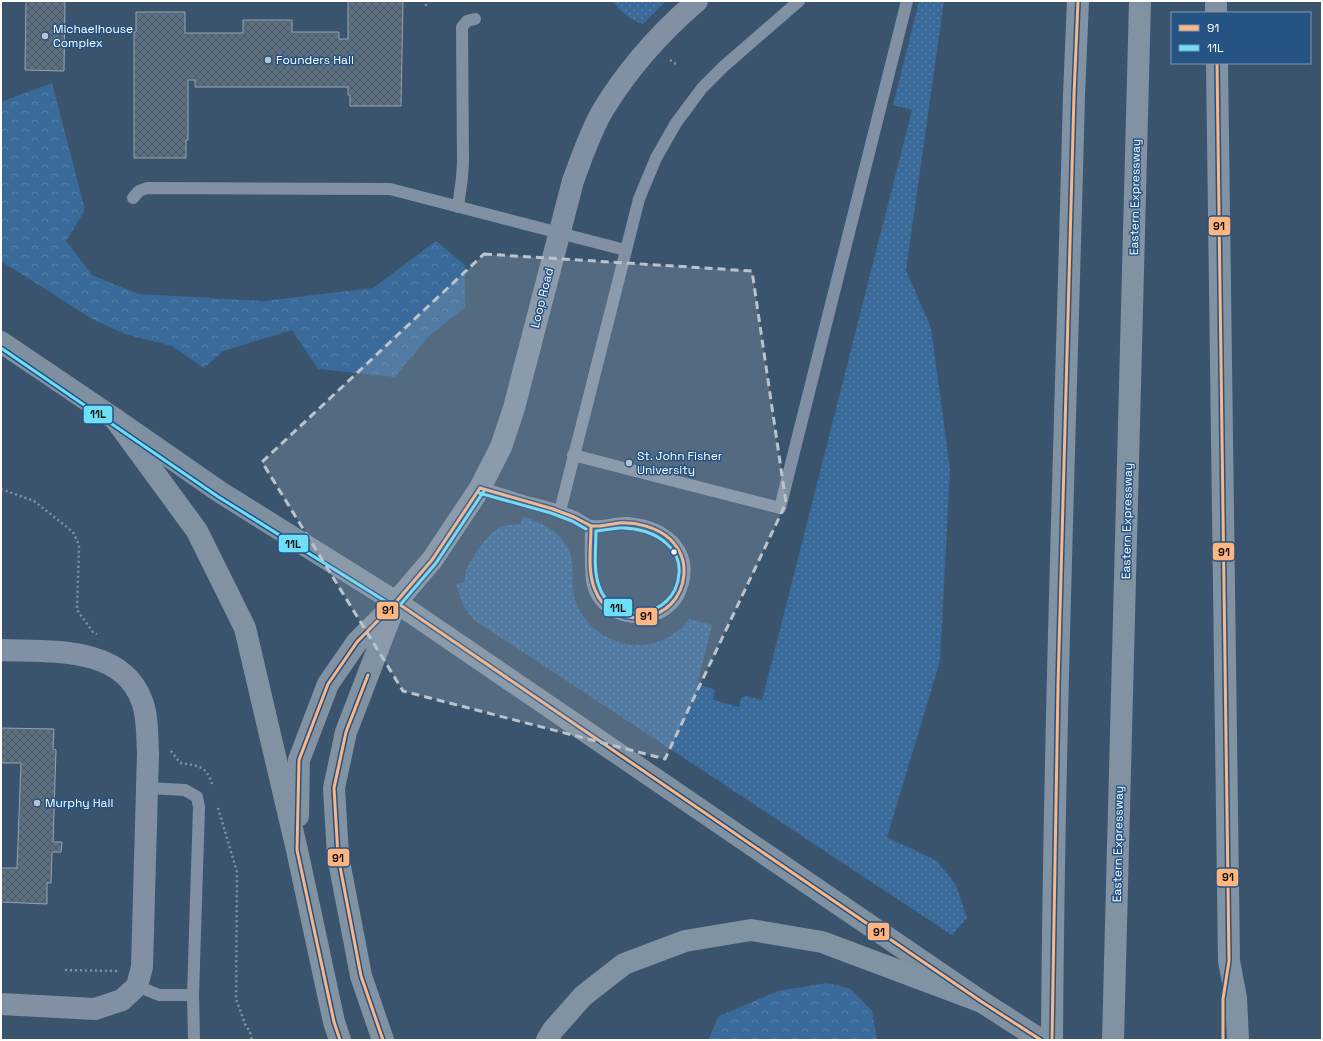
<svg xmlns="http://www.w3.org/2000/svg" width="1323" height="1041" font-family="'Space Grotesk',sans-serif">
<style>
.grass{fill:url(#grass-dots)}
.forest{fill:url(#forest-crowns)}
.building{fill:url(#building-cross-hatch);stroke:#94a3b2}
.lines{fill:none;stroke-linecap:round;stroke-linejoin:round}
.path{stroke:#8191a3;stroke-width:2.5;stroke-dasharray:2 3;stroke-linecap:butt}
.lane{stroke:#8191a3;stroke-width:12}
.street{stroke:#8191a3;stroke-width:22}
.primary{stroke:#7f90a1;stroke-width:22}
.highway{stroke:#8192a3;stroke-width:22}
.bus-1-casing{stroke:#255383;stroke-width:6}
.bus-2-casing{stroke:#255383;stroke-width:6}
.bus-1{stroke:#ffb580;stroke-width:3}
.bus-2{stroke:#6ddff8;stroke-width:3}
.marked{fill:#bac3cc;fill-opacity:0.2;stroke:#bac3cc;stroke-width:3;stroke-dasharray:8 5;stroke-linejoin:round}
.poi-dot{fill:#bac3cc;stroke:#255383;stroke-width:1.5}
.bus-dot{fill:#fff;stroke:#255383;stroke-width:1.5}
.labels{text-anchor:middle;stroke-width:3;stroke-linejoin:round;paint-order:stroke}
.poi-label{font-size:12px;fill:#fff;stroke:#255383;text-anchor:start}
.street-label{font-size:12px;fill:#fff;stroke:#255383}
.line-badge{stroke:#255383;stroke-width:1.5}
.pale-badge-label{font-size:11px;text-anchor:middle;font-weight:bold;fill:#111}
</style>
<defs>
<pattern id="grass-dots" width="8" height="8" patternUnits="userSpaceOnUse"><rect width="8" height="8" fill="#396a99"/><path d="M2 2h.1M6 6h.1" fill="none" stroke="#5780a8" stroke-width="1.8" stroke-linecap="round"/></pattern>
<pattern id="forest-crowns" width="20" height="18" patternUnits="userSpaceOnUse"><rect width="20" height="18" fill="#396a99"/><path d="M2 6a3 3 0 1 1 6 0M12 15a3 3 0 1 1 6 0" fill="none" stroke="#5780a8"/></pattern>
<pattern id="building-cross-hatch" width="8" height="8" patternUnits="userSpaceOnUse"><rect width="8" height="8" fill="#5b6f82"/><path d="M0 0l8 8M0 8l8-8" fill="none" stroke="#51585f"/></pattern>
</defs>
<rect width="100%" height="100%" fill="#3b546d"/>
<g class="grass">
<path d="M613 1H666L643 24C631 21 620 11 613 1Z"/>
<path d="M919 1H944L906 270 931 328 950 469 940 661 887 837 937 861 956 885 967 918 952 935 473 619 463 605 456 584 464 583C465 579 465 574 466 570 471 559 488 533 499 528 505 525 514 524 521 524L523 517C541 522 557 530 567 547 577 564 569 585 576 603 593 644 644 659 679 630 683 627 686 622 689 619L712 625 697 685 712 688 715 691 713 700 739 707 741 698 746 696 762 700 912 110 893 105Z"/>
</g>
<g class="forest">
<polygon points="52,83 85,210 66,241 92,275 138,294 263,301 373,288 436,241 465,265 465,307 428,337 395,377 318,369 292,330 223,351 204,368 172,346 125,334 94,320 1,261 1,102"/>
<polygon points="827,983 851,989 872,1011 877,1040 708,1040 719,1016 778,991"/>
</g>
<g class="building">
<polygon points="26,1 65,1 64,71 25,70"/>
<polygon points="348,1 403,1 401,106 350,106 350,95 348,95 348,87 195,87 195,80 188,80 188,140 186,140 186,158 134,158 134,32 136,32 136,12 185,12 185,33 243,33 243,20 292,20 292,32 339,32 339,39 348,39"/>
<polygon points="1,728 54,729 53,749 56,750 53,842 62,842 61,852 52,852 51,883 47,883 47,904 1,902 1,868 17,868 21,763 1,763"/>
</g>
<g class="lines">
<g class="path">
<polyline points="426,6 426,1"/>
<polyline points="670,60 676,64"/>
<polyline points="1,489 34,501 73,532 79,545 77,610 93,632 97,634"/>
<path d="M171 751 180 763C198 766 206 765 212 784"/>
<polyline points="218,808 237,872 236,999 245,1024 250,1032 252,1040"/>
<polyline points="65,970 117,971"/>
</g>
<g class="lane">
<polyline points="133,198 139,191 147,188 390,189 625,250"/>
<polyline points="458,207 462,178 463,162 462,27 467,21 475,19"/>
<polyline points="573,455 780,508 907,1"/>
<path d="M480 488C495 492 511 497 526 502 538 505 550 507 561 512 567 514 573 516 578 519 582 521 587 525 591 526 603 528 616 522 628 523 669 527 698 554 678 596 672 607 658 616 646 617 622 620 596 607 592 580 590 563 591 544 591 526"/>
<polyline points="560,511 639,199 656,158 676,123 702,88 723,67 799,1"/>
<polyline points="147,788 185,790 197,797 199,807 193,995 194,1040"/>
<polyline points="137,986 159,995 193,995"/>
</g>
<g class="street">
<path d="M396 602 432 560 480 488 501 447 514 408 573 181C582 157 590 132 603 110 628 69 661 32 697 1"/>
<path d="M1 650C49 652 122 645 142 701 148 717 147 736 148 753L142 967 137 986 122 1000 95 1009 1 1004"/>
</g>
<polyline class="primary" points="1,342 115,419 220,492 396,602 982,1002 1041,1040"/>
<g class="highway">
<polyline points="1216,1 1216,13"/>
<polyline points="1217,63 1229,961 1236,998 1238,1040"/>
<polyline points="115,419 197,531 245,628 297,850 334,1022 340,1040"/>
<polyline points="298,816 299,760 328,684 357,642 390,609"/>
<polyline points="383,1040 361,976 338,856 334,788 346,732 396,602"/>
<polyline points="547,1040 553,1030 583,996 624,964 685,941 751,930 822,942 982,1002"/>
<path d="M1052 1040C1054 725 1066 410 1074 95L1078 1"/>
<polyline points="1113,1040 1140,1"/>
</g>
<g class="bus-1-casing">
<g id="bus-1">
<polyline points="1217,63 1229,961 1223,999 1223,1040"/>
<polyline points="480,488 553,509 574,517 591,526"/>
<path d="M619 523C636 522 657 527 670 539 680 549 685 560 684 574 680 626 611 632 595 590 587 571 591 546 591 526H600Z"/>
<polyline points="396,602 982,1002 1041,1040"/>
<polyline points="368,675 346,732 334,788 338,856 361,976 383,1040"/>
<polyline points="340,1040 334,1022 297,850 299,760 328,684 357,642 396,602 432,560 480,488"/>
<polyline points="1052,1040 1058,686 1074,95 1078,1"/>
</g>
</g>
<g class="bus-2-casing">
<g id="bus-2">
<polyline points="1,348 217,496 393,606"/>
<polyline points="479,493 551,513 572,521 586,529"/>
<path d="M619 528C636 527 656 533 667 544 676 552 680 562 679 574 675 621 611 625 599 586 593 569 596 549 596 531Z"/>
<polyline points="400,605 436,563 484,491"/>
</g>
</g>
<use href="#bus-1" class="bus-1"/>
<use href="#bus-2" class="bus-2"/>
</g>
<path class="marked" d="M484 254 752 271 786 503 665 759 403 691 262 462Z"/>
<g class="poi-dot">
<circle cx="45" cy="36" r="4"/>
<circle cx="268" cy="60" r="4"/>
<circle cx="629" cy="463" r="4"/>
<circle cx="37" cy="803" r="4"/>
</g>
<circle class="bus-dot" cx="674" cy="552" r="3.5"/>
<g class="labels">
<g class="poi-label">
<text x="53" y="33">Michaelhouse<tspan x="53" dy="14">Complex</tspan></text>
<text x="276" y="64">Founders Hall</text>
<text x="637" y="460">St. John Fisher<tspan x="637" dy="14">University</tspan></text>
<text x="45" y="807">Murphy Hall</text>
</g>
<g class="street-label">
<text transform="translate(1135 197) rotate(-89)" y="4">Eastern Expressway</text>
<text transform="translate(542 298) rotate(-76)" y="4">Loop Road</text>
<text transform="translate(1127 521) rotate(-89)" y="4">Eastern Expressway</text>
<text transform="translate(1118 844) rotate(-89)" y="4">Eastern Expressway</text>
</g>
</g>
<g class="line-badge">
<rect x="1208" y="216" width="23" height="20" rx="4" fill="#ffb580"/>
<rect x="83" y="405" width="30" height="19" rx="4" fill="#6ddff8"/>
<rect x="278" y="534" width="31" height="19" rx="4" fill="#6ddff8"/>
<rect x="1212" y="542" width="23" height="19" rx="4" fill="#ffb580"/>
<rect x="603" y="598" width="30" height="19" rx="4" fill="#6ddff8"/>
<rect x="376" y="601" width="23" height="19" rx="4" fill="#ffb580"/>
<rect x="635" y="607" width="23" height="19" rx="4" fill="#ffb580"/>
<rect x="327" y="848" width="23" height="19" rx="4" fill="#ffb580"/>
<rect x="1216" y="868" width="23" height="19" rx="4" fill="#ffb580"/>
<rect x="867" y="922" width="23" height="19" rx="4" fill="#ffb580"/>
</g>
<g class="pale-badge-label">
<text x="1219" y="230">91</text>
<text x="98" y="418">11L</text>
<text x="293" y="548">11L</text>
<text x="1224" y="556">91</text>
<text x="618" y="612">11L</text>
<text x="388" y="614">91</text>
<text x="646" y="620">91</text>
<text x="338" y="862">91</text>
<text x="1228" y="881">91</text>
<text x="879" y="936">91</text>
</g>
<rect width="1323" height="1041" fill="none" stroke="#ffffff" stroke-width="4"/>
<rect x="1171" y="12" width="140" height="52" fill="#255383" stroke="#7c98b5"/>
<rect x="1179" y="25" width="20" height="6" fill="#ffb580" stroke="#7c98b5"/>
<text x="1207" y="32" font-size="12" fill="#ffffff">91</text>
<rect x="1179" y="45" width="20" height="6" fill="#6ddff8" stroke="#7c98b5"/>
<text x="1207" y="52" font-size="12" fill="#ffffff">11L</text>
</svg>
